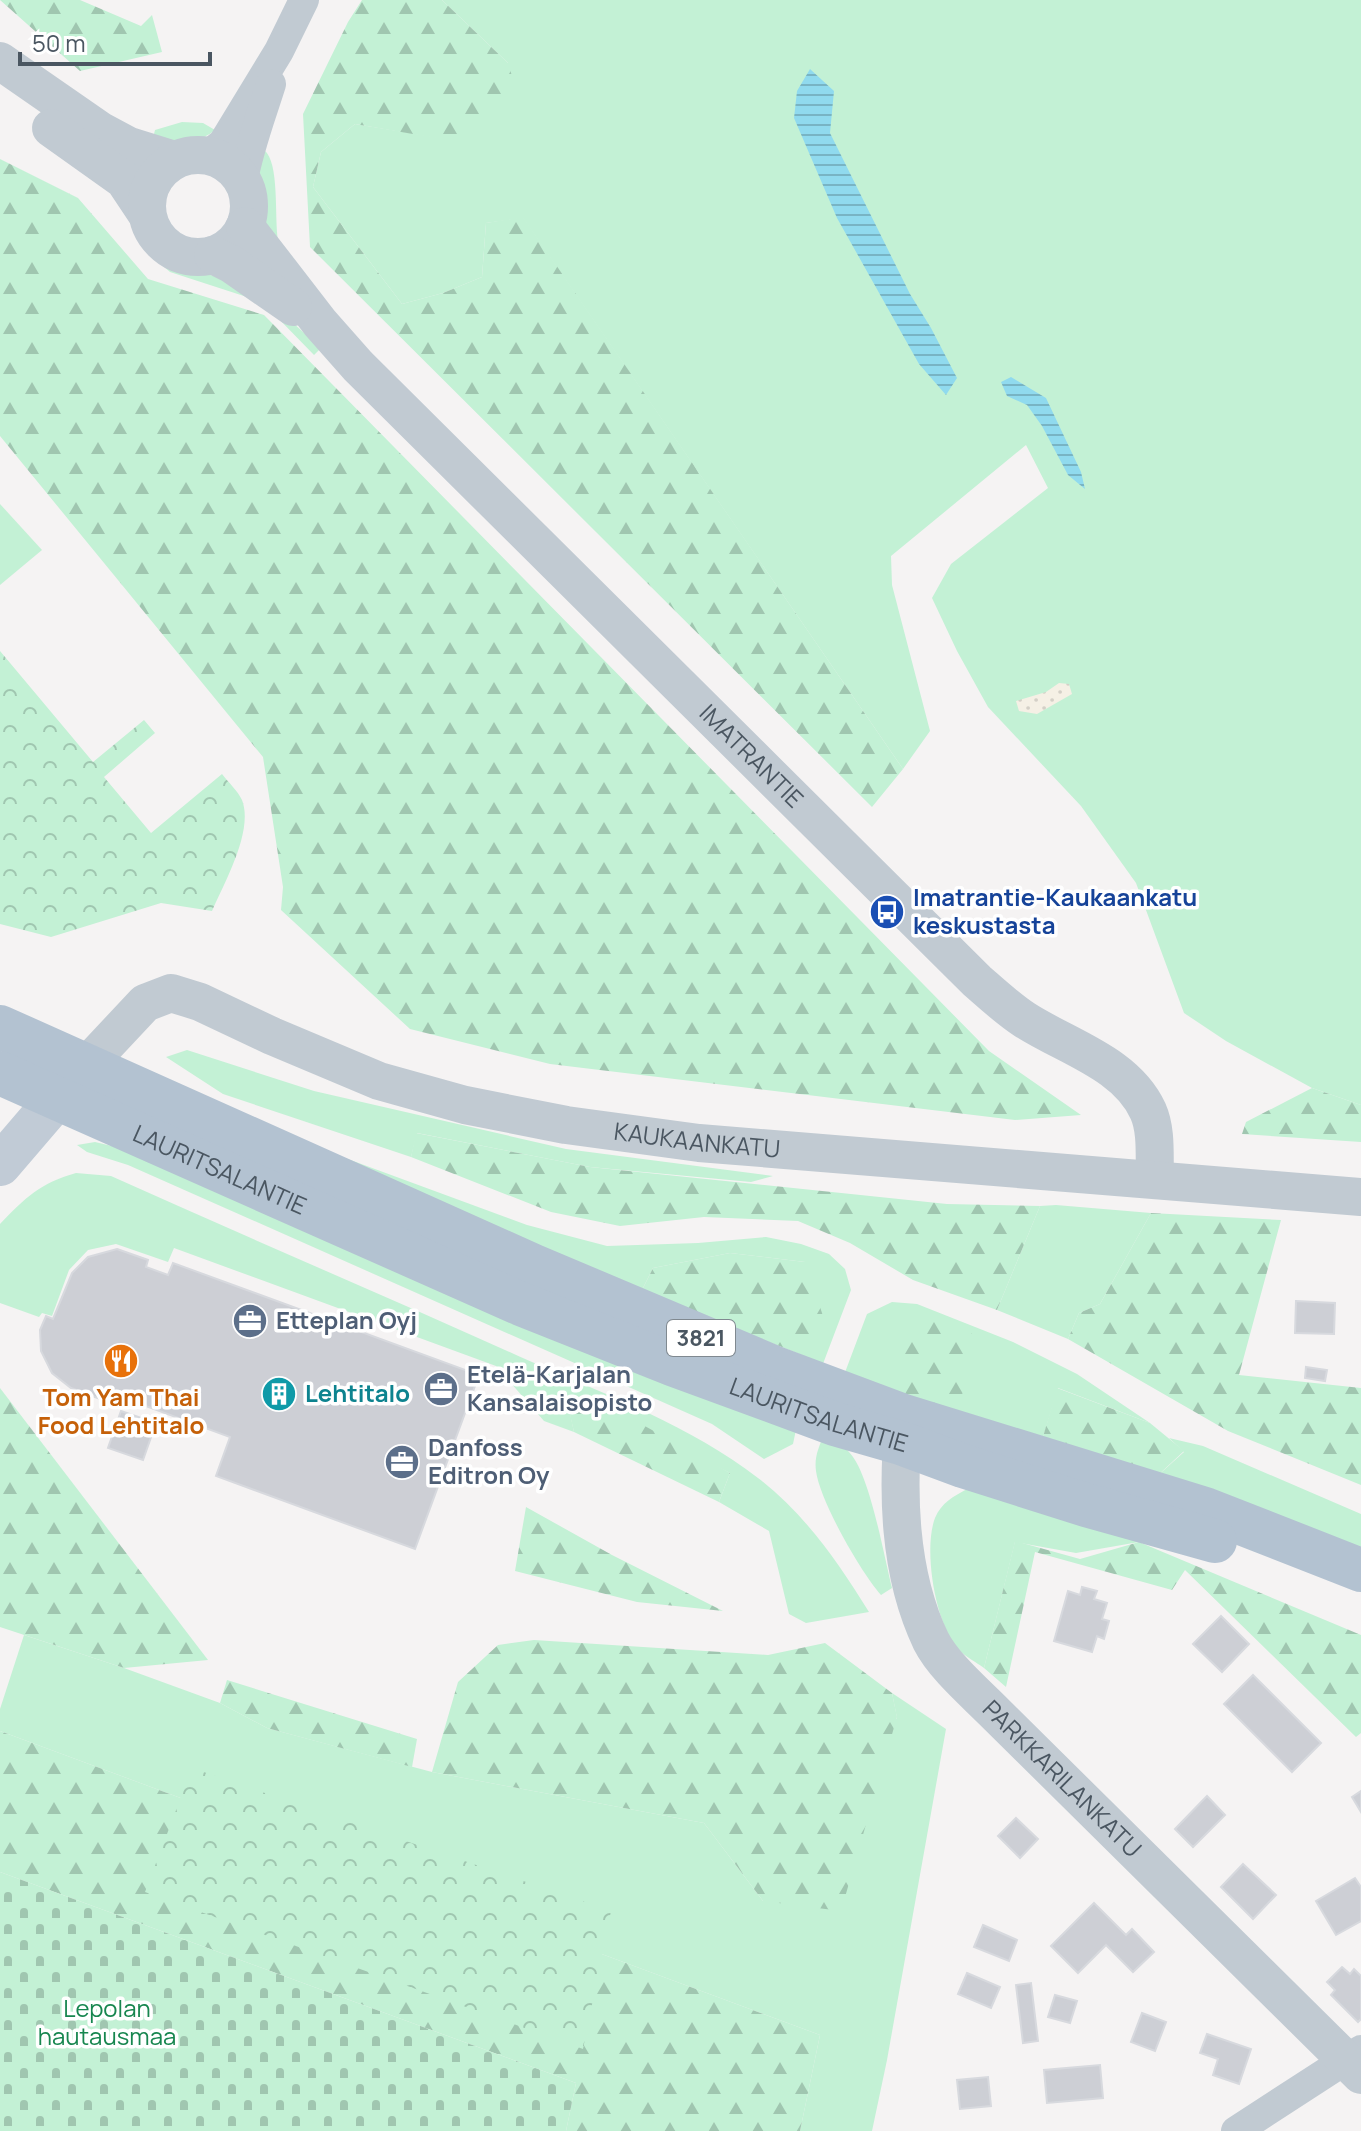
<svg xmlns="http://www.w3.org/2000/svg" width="1361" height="2131" font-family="Manrope,sans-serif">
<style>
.green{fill:#c3f1d5}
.forest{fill:url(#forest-firs)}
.sand{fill:url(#sand-dots)}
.cemetery{fill:url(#cemetery-stones)}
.park{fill:url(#park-crowns)}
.water{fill:url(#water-rules)}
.building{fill:#cdcfd5;stroke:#d7d9de;stroke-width:2}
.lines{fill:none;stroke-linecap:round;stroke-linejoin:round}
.minor{stroke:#c1cad2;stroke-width:30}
.tertiary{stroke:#c1cad2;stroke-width:38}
.secondary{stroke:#c1cbd6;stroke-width:42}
.primary{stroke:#b3c2d1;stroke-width:44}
.labels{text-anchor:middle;stroke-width:7;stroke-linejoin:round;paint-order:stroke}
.shield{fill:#fff;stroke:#808990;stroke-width:2}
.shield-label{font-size:22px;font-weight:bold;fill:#4a5661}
.street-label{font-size:24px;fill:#4a5661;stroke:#fff}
.transit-label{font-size:24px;font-weight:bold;fill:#164399;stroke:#fff;text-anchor:start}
.service-label{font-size:24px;font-weight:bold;fill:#4e5e75;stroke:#fff;text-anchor:start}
.culture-label{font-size:24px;font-weight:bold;fill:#0d838f;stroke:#fff;text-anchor:start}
.food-label{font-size:24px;font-weight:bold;fill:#c56008;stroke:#fff}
.park-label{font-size:24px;fill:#17864f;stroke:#fff}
</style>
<defs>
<pattern id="forest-firs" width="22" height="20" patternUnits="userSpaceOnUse" patternTransform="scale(2)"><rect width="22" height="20" fill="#c3f1d5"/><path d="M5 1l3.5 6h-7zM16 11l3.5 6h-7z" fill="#a0c6b0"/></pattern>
<pattern id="sand-dots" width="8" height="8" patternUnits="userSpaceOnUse" patternTransform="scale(2)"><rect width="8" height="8" fill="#f5f0e5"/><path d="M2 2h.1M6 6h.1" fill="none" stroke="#d4d0c7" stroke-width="1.8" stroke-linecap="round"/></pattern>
<pattern id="cemetery-stones" width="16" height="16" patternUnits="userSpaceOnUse" patternTransform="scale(2)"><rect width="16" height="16" fill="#c3f1d5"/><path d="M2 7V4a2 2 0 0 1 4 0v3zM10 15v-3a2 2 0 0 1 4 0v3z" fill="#a0c6b0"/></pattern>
<pattern id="park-crowns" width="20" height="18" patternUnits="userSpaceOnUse" patternTransform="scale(2)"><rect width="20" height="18" fill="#c3f1d5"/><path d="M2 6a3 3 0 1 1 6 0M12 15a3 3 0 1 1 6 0" fill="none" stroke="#a0c6b0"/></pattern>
<pattern id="water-rules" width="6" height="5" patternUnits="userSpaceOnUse" patternTransform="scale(2)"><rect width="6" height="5" fill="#90daee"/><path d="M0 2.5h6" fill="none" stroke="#78b4c4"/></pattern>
</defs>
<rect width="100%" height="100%" fill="#f5f3f3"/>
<g class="green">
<polygon points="442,0 1361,0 1361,1105 1312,1088 1226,1041 1184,1013 1136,883 1081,806 988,707 957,651 932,598 951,564 1048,488 1026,445 891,556 892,585 930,731 903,769 523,218 486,223 482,277 443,293 402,304 313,187 321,152 355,124 459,141 508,63"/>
<path d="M182 122 203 123 215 130C195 146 176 144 152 142L155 130Z"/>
<path d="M264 150C280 162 274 218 278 241L262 218 259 169Z"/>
<polygon points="120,196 137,215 141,232 150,246 161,256 182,267 214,276 273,305 321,348 314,355 275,315 250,298 170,272 146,251"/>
<polygon points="0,504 42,550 0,585"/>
<polygon points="187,1050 314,1091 566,1149 773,1176 751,1182 590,1167 417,1133 411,1157 223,1094 166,1057"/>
<polygon points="288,1137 527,1225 607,1246 698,1243 766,1237 801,1244 829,1254 845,1269 851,1290 821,1369 801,1361 805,1262 730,1253 653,1268 641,1292"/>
<polygon points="95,1142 137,1152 797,1425 793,1444 764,1459 712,1424 658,1400 128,1165 87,1152 77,1145"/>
<path d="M76 1173 111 1176C251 1239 392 1299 532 1362 609 1396 691 1426 758 1478 805 1514 838 1562 869 1612L806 1623 789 1614 769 1531 719 1502 730 1473 566 1394 574 1432 544 1421 496 1366 174 1248 168 1262 116 1244 88 1250 69 1270 52 1316 42 1313 39 1317 0 1303V1224C25 1198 40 1183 76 1173Z"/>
<polygon points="1056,1205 1151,1213 1100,1304 1079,1313 1068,1339 997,1310 1040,1206"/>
<polygon points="892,1302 917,1304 1013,1342 1077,1374 1150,1423 1058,1388 1041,1444 844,1375 867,1314"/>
<path d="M824 1434C836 1440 845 1446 853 1457 871 1482 884 1556 892 1588L881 1595C860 1571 820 1501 816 1471 814 1457 819 1447 824 1434Z"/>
<polygon points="1169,1438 1203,1446 1361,1514 1361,1552 1155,1478 1184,1452"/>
<path d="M967 1489 1139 1542 1076 1553 1015 1542 984 1668C976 1662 966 1657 959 1650 935 1625 923 1549 935 1518 941 1503 954 1496 967 1489Z"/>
<polygon points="24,1635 124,1668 220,1703 267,1728 432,1772 704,1823 763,1901 897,1718 892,1693 946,1729 887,2060 872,2131 800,2131 820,2035 0,1731 0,1709"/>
</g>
<g class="forest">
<polygon points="0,0 80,0 141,26 152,15 162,52 80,71"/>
<polygon points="362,0 442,0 508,63 519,99 459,142 355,124 321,152 313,187 402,304 443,293 482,277 486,223 523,217 903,769 872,807 310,247 303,114 348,22"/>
<polygon points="0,159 78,198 148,279 264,315 989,1051 1081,1115 1015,1120 550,1064 410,1029 281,910 283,887 263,757 0,436"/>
<polygon points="1312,1088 1361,1105 1361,1142 1242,1134 1246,1122"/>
<polygon points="416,1133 590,1167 947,1204 1040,1206 997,1310 913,1280 850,1243 798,1221 704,1217 620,1226 551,1212 411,1157"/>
<polygon points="1151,1213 1281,1220 1239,1375 1361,1388 1361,1485 1228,1431 1068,1339 1079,1313 1100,1304"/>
<polygon points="730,1253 805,1262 824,1319 802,1355 641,1292 653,1268"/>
<polygon points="930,1316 984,1339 954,1415 895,1394 903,1325"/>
<polygon points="0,1388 208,1660 124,1668 0,1627"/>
<polygon points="1057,1388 1150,1423 1184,1451 1155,1478 1041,1444"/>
<polygon points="565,1393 623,1414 730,1473 719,1502 574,1432"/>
<polygon points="526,1507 612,1555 723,1611 637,1602 515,1571"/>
<polygon points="1015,1541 1080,1559 1139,1542 1361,1635 1361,1733 1356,1737 1185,1570 1172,1590 1035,1552 1006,1687 984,1668"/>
<polygon points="534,1640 768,1655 825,1643 892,1693 897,1717 841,1911 763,1901 704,1823 432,1772 458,1682 498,1645"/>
<polygon points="227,1680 417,1739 412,1767 267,1728 220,1703"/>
<polygon points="0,1731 820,2035 800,2131 566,2131 576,2083 0,1872"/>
</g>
<polygon class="sand" points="1059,683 1069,684 1072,694 1037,714 1019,711 1016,701 1046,692"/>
<polygon class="cemetery" points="0,1872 576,2083 566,2131 0,2131"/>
<g class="park">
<path d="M0 651 93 762 144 720 155 733 104 777 151 833 222 774C228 782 238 791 242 800 254 831 224 883 212 911L161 903 51 937 0 924Z"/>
<polygon points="192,1768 611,1911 583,2049 145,1892"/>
</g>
<g class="water">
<polygon points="810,69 834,91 830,133 910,294 931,328 957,378 946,395 919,364 837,218 794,118 797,91"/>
<polygon points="1011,377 1046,398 1081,472 1085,489 1068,475 1042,426 1027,405 1007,396 1001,382"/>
</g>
<g class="building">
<polygon points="117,1249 148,1260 146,1267 168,1275 173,1263 479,1375 415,1549 216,1476 230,1437 127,1399 124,1408 71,1388 52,1373 41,1351 40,1330 46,1316 53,1319 72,1273 88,1257"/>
<polygon points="1296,1301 1335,1303 1334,1334 1295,1333"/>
<polygon points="1306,1367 1327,1370 1325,1381 1305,1378"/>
<polygon points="121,1411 156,1423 143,1460 108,1448"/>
<polygon points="1082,1587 1097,1591 1094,1599 1107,1603 1102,1619 1109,1621 1104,1639 1097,1636 1092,1652 1054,1641 1068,1591 1080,1595"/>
<polygon points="1221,1616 1249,1644 1222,1672 1193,1644"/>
<polygon points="1253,1675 1321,1743 1292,1772 1224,1704"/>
<polygon points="1361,1791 1361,1812 1352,1797"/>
<polygon points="1207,1796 1225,1815 1193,1847 1175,1829"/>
<polygon points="1016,1818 1038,1839 1020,1858 998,1836"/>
<polygon points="1243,1864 1276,1895 1253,1919 1221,1887"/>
<polygon points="1355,1878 1361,1887 1361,1921 1336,1935 1316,1901"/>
<polygon points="1094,1903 1126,1935 1132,1929 1154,1952 1133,1972 1106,1945 1078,1973 1051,1946"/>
<polygon points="983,1925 1017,1940 1009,1961 974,1947"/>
<polygon points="1342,1967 1350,1974 1354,1969 1361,1976 1361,2019 1358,2022 1331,1995 1335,1990 1327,1982"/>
<polygon points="967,1973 1000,1987 991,2008 958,1994"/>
<polygon points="1031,1983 1038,2041 1023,2043 1016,1985"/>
<polygon points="1055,1995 1077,2001 1070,2023 1048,2017"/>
<polygon points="1142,2013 1166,2022 1155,2051 1131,2042"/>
<polygon points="1207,2034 1251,2049 1239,2084 1213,2075 1218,2059 1200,2053"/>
<polygon points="1100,2065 1103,2098 1047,2103 1044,2070"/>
<polygon points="988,2077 991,2106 960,2109 957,2080"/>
</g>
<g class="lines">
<g class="minor">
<polyline points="208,155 223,143 279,51 304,0"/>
<path d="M243 180C249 147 261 116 271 84"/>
<polyline points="1236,2131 1361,2050"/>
</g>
<g class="tertiary">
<polyline points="0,61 101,131 129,146 174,160"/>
<polyline points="51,128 124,180 146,213"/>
<circle cx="198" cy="206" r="51"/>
<path id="s1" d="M245 226 320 323 358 366 977 981C993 995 1008 1009 1025 1020 1067 1047 1126 1063 1148 1111 1157 1131 1154 1157 1155 1178"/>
<polyline points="213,255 231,264 293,307"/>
<path id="s2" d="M85 1067 145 1003 171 993 200 1002 272 1036 379 1081 465 1105 566 1125 699 1143 1361 1197"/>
<path id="s3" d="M904 1416C897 1490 898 1572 931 1641 943 1665 973 1691 992 1710L1361 2075"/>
</g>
<polyline class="secondary" points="0,1165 78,1074"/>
<g class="primary">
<polyline points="0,1027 534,1266 773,1367 904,1416 1205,1509 1361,1570"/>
<path id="s4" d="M0 1073 521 1304 672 1364 835 1424 901 1443 963 1466 1086 1505 1215 1541"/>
</g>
</g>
<defs>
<g id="bus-disc" transform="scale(1.8)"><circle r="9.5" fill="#1a4fb4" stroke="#fff"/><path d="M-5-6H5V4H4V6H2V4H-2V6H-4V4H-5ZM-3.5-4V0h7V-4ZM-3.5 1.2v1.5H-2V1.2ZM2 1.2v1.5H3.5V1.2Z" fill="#fff"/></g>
<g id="office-disc" transform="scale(1.8)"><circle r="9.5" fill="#5c6f8a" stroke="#fff"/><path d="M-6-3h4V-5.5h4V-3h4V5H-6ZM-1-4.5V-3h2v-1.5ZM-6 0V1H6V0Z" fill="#fff"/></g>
<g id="restaurant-disc" transform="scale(1.8)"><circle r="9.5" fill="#e8710a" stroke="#fff"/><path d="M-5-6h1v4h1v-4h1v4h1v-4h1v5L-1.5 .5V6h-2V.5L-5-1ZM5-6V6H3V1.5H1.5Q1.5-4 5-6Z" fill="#fff"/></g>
<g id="building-disc" transform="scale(1.8)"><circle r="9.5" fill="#0f9aa8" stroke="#fff"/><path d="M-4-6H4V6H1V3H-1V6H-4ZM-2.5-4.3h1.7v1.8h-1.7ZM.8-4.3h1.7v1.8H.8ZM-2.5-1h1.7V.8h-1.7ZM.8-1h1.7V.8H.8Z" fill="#fff"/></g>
</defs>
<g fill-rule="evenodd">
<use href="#bus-disc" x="887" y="912"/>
<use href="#office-disc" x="250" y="1321"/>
<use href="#restaurant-disc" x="121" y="1361"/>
<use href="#office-disc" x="441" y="1389"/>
<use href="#building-disc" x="279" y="1394"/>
<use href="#office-disc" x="402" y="1462"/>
</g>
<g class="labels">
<rect class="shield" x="667" y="1320" width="68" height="36" rx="6"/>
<g class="shield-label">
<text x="701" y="1346">3821</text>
</g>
<g class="street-label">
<text dy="8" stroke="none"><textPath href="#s1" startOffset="734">IMATRANTIE</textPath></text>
<text dy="8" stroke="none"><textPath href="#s2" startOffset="666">KAUKAANKATU</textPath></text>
<text dy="8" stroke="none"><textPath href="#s4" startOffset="240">LAURITSALANTIE</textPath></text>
<text dy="8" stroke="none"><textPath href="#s4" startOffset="888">LAURITSALANTIE</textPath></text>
<text dy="8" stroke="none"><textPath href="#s3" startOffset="420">PARKKARILANKATU</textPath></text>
</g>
<g class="transit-label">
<text x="913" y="906">Imatrantie-Kaukaankatu<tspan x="913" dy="28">keskustasta</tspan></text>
</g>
<g class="service-label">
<text x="276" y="1329">Etteplan Oyj</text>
<text x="467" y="1383">Etelä-Karjalan<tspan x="467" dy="28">Kansalaisopisto</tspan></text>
<text x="428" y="1456">Danfoss<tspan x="428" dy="28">Editron Oy</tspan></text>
</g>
<g class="culture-label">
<text x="305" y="1402">Lehtitalo</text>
</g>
<g class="food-label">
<text x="121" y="1406">Tom Yam Thai<tspan x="121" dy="28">Food Lehtitalo</tspan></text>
</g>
<g class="park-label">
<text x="107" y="2017">Lepolan<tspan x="107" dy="28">hautausmaa</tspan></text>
</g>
</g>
<path d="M20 52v12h190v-12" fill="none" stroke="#4a5661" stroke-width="4"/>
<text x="32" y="52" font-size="24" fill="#4a5661" stroke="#ffffff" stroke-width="6" paint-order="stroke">50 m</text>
</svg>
